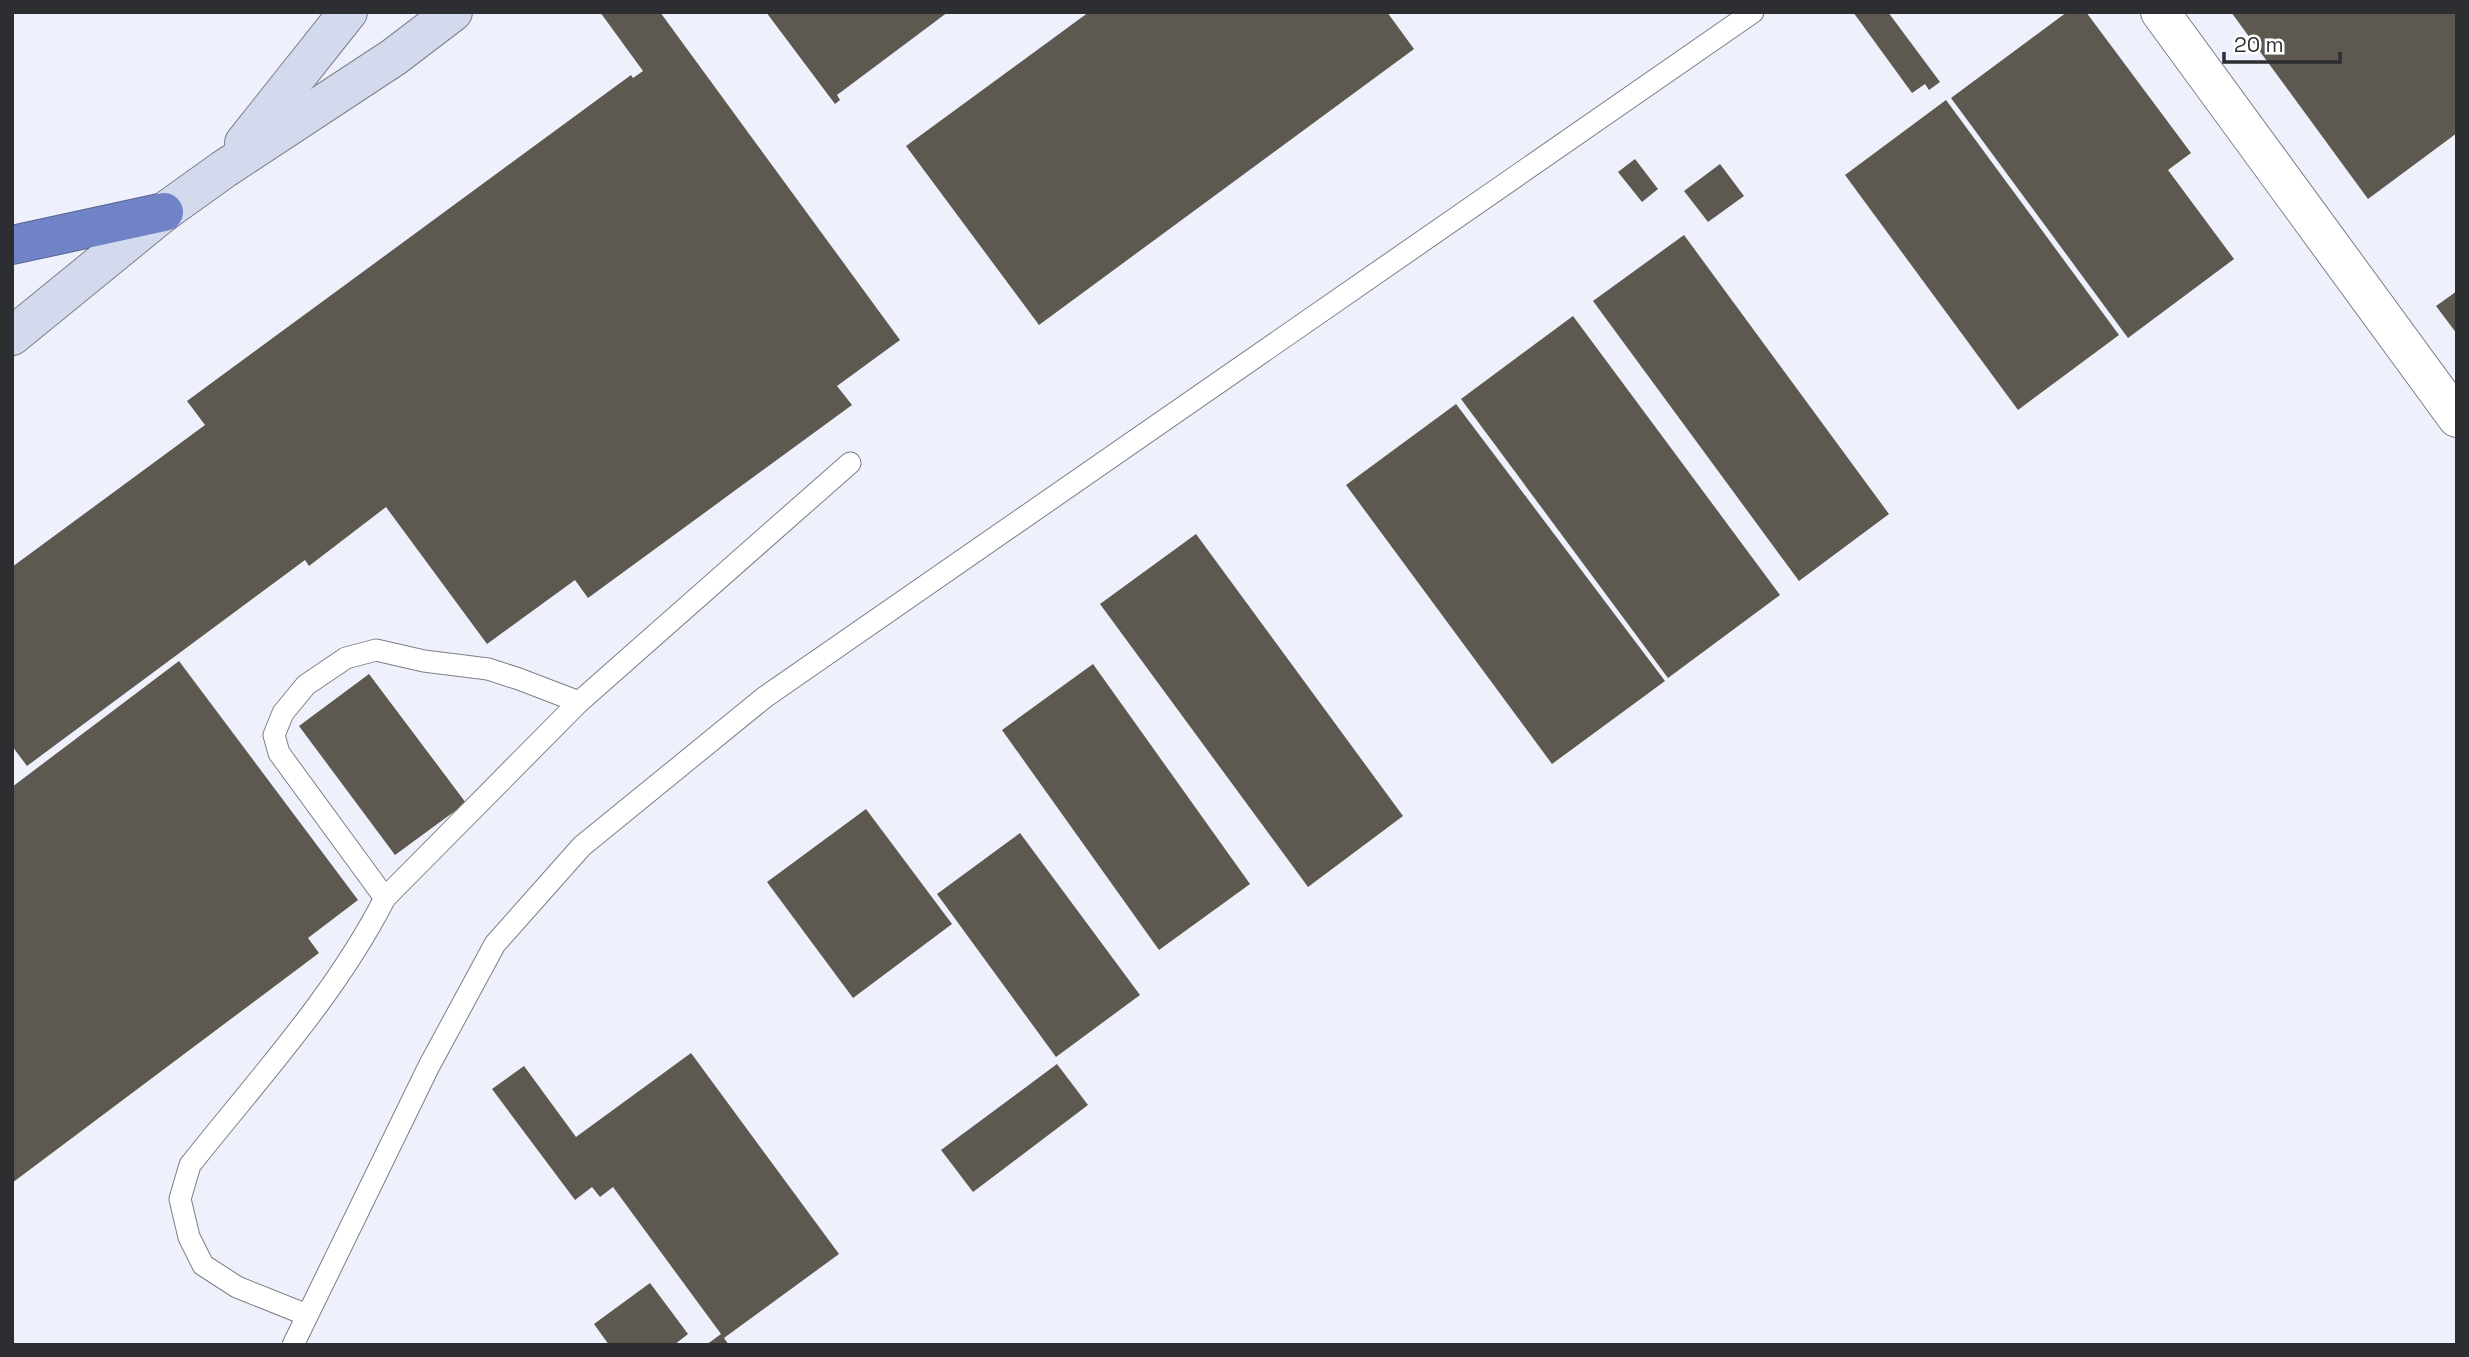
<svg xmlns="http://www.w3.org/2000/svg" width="2469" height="1357" font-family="'Space Grotesk',sans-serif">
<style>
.building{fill:#5d5951}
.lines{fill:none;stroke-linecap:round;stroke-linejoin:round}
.lane-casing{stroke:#7c7f87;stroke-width:23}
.street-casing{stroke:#7c7f87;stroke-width:40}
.secondary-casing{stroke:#7c7f87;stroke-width:40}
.highway-casing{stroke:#586592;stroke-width:40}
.lane{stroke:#fff;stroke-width:21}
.street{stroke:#fff;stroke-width:38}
.secondary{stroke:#d4daee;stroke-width:38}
.highway{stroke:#6f83c6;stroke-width:38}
</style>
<rect width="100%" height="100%" fill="#eef1fb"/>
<g class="building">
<polygon points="600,12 660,12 900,340 837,386 852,405 588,598 575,580 487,644 386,507 309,566 305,560 27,766 12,746 12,567 205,425 187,401 631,75 633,78 643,71"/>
<polygon points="766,12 948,12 837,95 840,100 835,104"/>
<polygon points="1089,12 1387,12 1414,49 1039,325 906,146"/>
<polygon points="1853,12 1888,12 1940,82 1929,90 1925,84 1912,93"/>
<polygon points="2067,12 2086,12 2191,153 2168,170 2234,259 2128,338 1951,98"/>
<polygon points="2231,12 2457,12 2457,133 2368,199"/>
<polygon points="1946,100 2119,335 2018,410 1845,175"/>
<polygon points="1635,159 1658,189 1642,202 1618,172"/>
<polygon points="1720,164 1744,196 1708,222 1684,191"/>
<polygon points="1684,235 1889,514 1799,581 1593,301"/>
<polygon points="2457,291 2457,334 2436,306"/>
<polygon points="1573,316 1780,595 1668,678 1461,399"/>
<polygon points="1456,404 1665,681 1552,764 1346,485"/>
<polygon points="1196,534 1403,816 1308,887 1100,604"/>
<polygon points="179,661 358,900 308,938 319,953 12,1183 12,787"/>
<polygon points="1093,664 1250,884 1159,950 1002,730"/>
<polygon points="369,674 466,803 395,855 299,726"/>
<polygon points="866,809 952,924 853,998 767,882"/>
<polygon points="1020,833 1140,995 1056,1057 937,894"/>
<polygon points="691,1053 839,1254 724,1338 729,1345 706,1345 721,1334 613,1187 600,1197 592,1187 575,1200 492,1089 524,1066 576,1137"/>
<polygon points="1057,1064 1088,1105 973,1192 941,1150"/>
<polygon points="650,1283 688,1334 674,1345 609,1345 594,1324"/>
</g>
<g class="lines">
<g class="lane-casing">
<g id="lane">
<polyline points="385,898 579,702"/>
<path d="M307 1315 237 1287 203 1265 189 1237 180 1199 190 1165C258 1079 335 996 385 898L279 753 274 735 283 713 306 685 346 658 376 650 424 661 488 669 519 679 579 702 850 463"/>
<polyline points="293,1345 429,1066 495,944 582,846 765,697 1753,12"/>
</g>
</g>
<g class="street-casing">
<polyline id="street" points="2160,12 2457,418"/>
</g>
<g class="secondary-casing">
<g id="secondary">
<polyline points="244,143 348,12"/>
<polyline points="12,336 164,212 224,169 394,57 453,12"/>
</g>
</g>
<g class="highway-casing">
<polyline id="highway" points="12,245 164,212"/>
</g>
<use href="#lane" class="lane"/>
<use href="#street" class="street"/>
<use href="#secondary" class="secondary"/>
<use href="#highway" class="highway"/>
</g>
<rect width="2469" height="1357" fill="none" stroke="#2d2e32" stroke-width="28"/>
<path d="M2224 52v10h116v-10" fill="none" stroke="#2d2e32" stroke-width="3.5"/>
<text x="2234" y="52" font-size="21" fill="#2d2e32" stroke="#ffffff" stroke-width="5" paint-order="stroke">20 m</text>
</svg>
